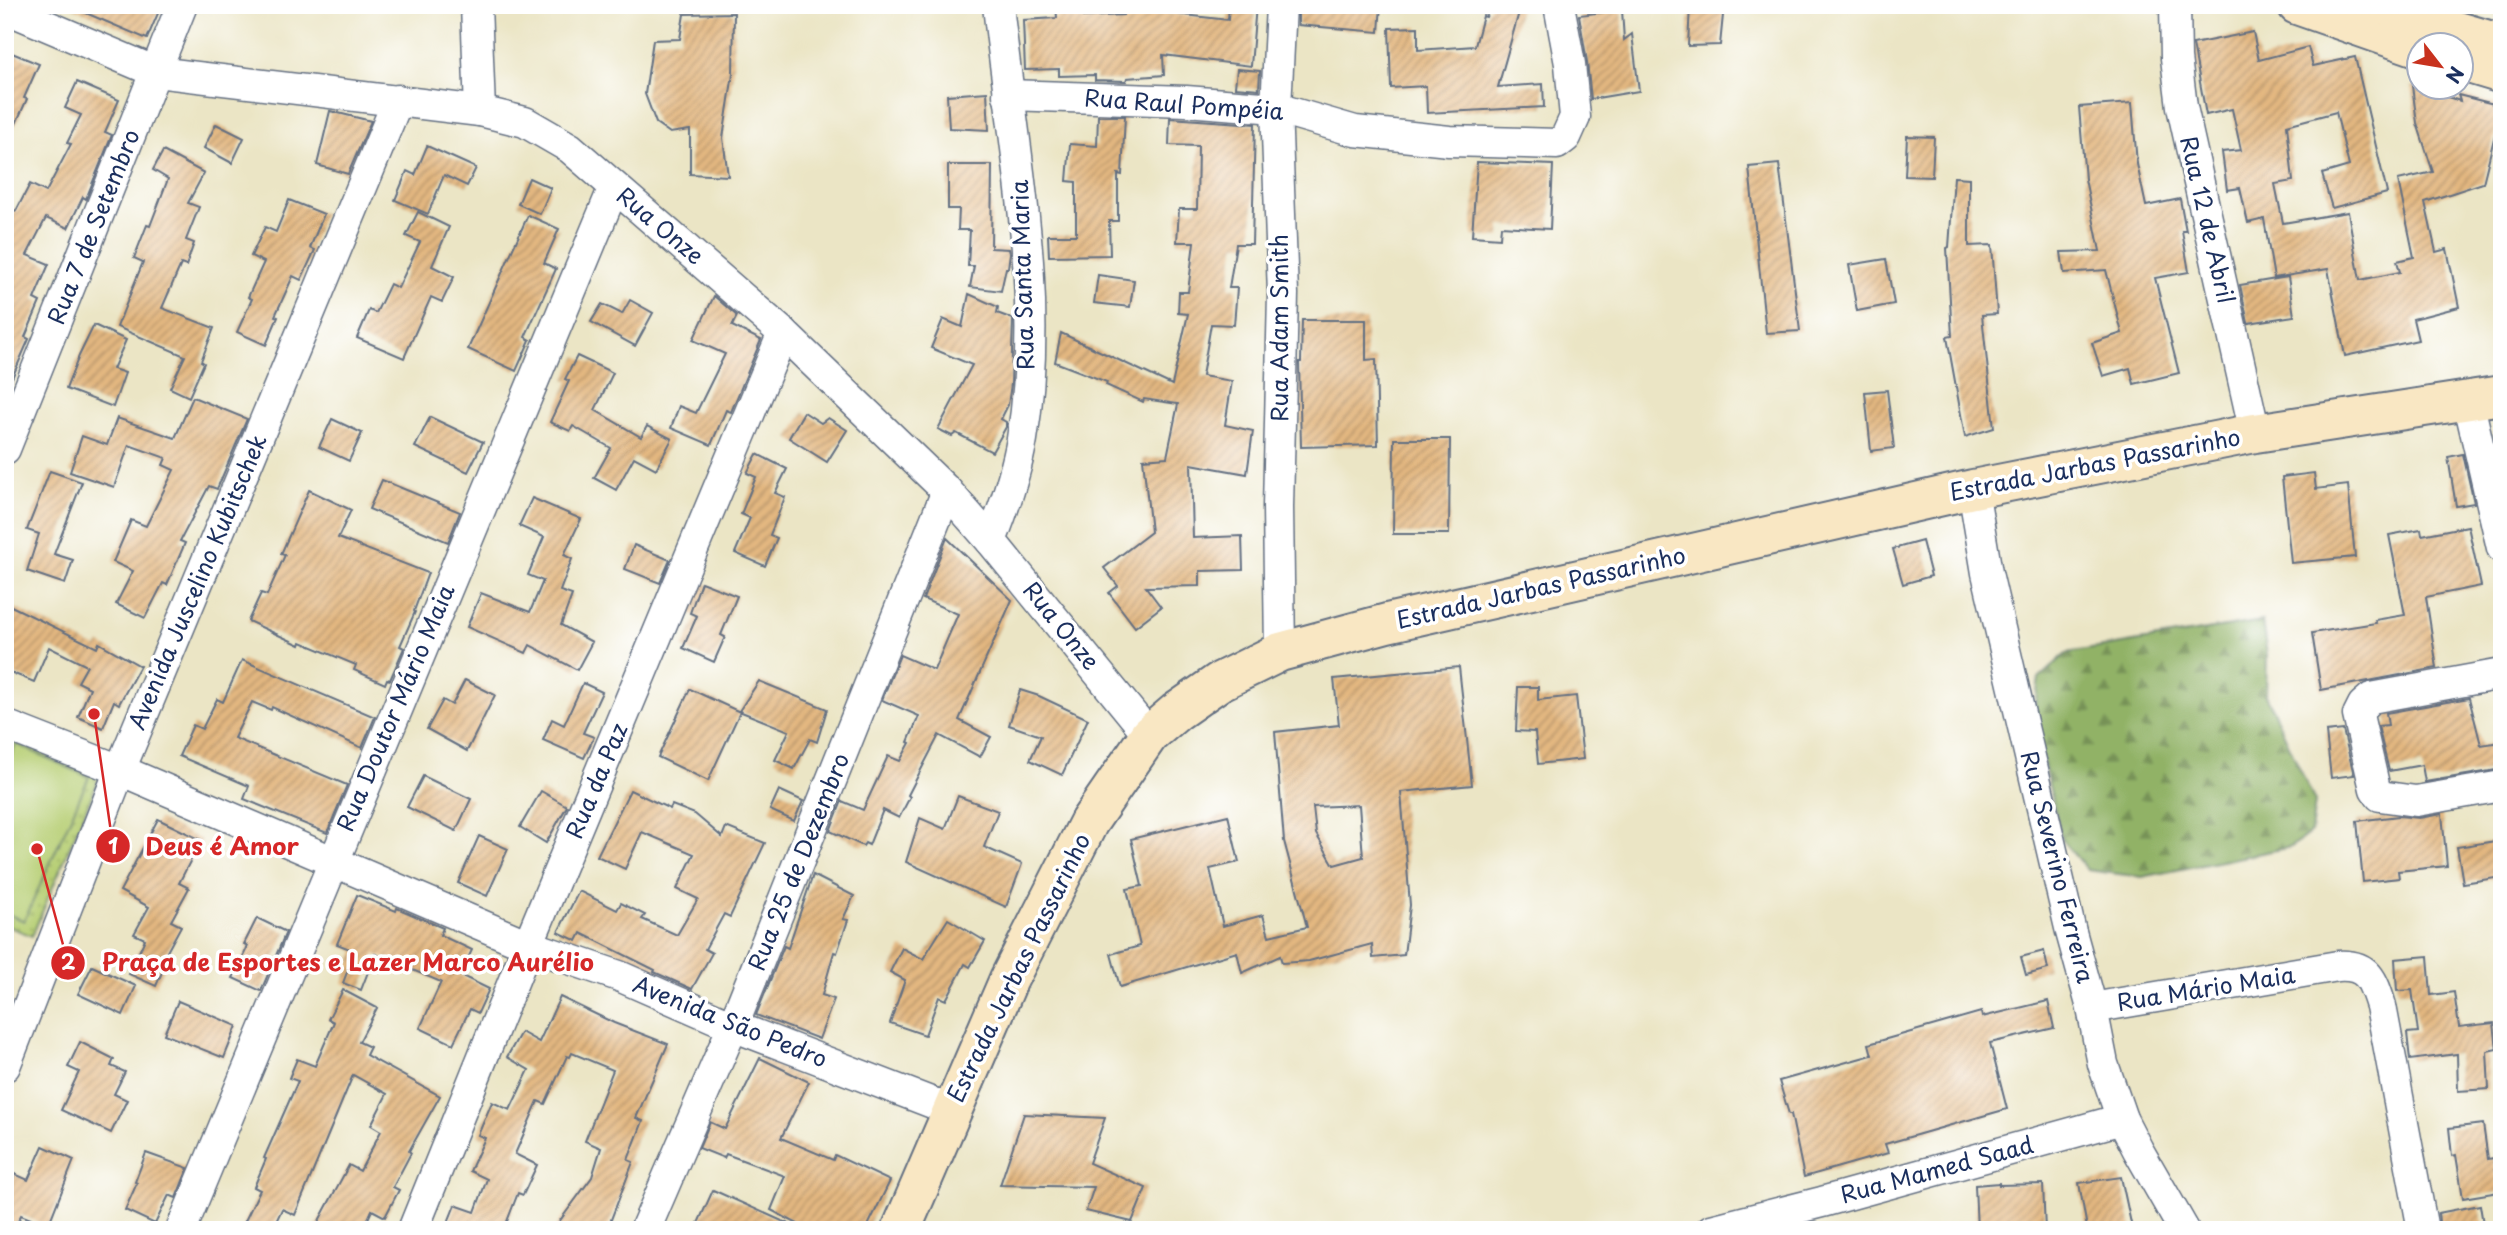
<svg xmlns="http://www.w3.org/2000/svg" width="2507" height="1235" font-family="'Playpen Sans',sans-serif">
<style>
.grass{fill:url(#grass-dots);stroke:#697f69;stroke-width:2}
.forest{fill:url(#forest-firs);stroke:#567062;stroke-width:2}
.pitch{fill:#b7cf74;stroke:#697f69;stroke-width:2}
.building{fill:url(#building-hatch);fill-rule:evenodd}
.lines{fill:none;stroke-linecap:round;stroke-linejoin:round}
.street-casing{stroke:#646f82;stroke-width:33}
.secondary-casing{stroke:#646f82;stroke-width:42}
.street{stroke:#fff;stroke-width:30}
.secondary{stroke:#f9e7c3;stroke-width:38}
.labels{text-anchor:middle;stroke-width:7;stroke-linejoin:round;paint-order:stroke}
.street-label{font-size:23px;fill:#1b2f5e;stroke:#fff}
.leader{fill:none;stroke:#d62828;stroke-width:2.5}
.callout-dot{fill:#d62828;stroke:#fff;stroke-width:2.5}
.mark-label{font-size:21px;text-anchor:middle;font-weight:bold;fill:#fff}
.callout-label{font-size:24px;text-anchor:middle;font-weight:bold;fill:#d62828;stroke:#fff;stroke-width:7;stroke-linejoin:round;paint-order:stroke}
</style>
<defs>
<pattern id="grass-dots" width="8" height="8" patternUnits="userSpaceOnUse" patternTransform="scale(1.75)"><rect width="8" height="8" fill="#b7cf74"/><path d="M2 2h.1M6 6h.1" fill="none" stroke="#9db267" stroke-width="1.8" stroke-linecap="round"/></pattern>
<pattern id="forest-firs" width="22" height="20" patternUnits="userSpaceOnUse" patternTransform="scale(1.75)"><rect width="22" height="20" fill="#91b266"/><path d="M5 1l3.5 6h-7zM16 11l3.5 6h-7z" fill="#769157"/></pattern>
<pattern id="building-hatch" width="6" height="6" patternUnits="userSpaceOnUse" patternTransform="scale(1.75)"><rect width="6" height="6" fill="#e3b780"/><path d="M-1 1l2-2M0 6l6-6M5 7l2-2" fill="none" stroke="#b7956c"/></pattern>
</defs>
<rect width="100%" height="100%" fill="#fff"/>
<filter id="ink" filterUnits="userSpaceOnUse"><feTurbulence type="fractalNoise" baseFrequency=".0143" numOctaves="2"/><feDisplacementMap in="SourceGraphic" scale="14" xChannelSelector="R" yChannelSelector="G"/><feConvolveMatrix kernelMatrix="1 2 1 2 8 2 1 2 1" color-interpolation-filters="sRGB"/></filter>
<filter id="wash" filterUnits="userSpaceOnUse"><feTurbulence type="fractalNoise" baseFrequency=".00686" numOctaves="4" result="noise"/><feDisplacementMap in="SourceGraphic" scale="28" xChannelSelector="R" yChannelSelector="G"/><feGaussianBlur stdDeviation="1.57" result="paint"/><feColorMatrix in="noise" values="0 0 0 0 0 0 0 0 0 0 0 0 0 0 0 0 0 1.4 0 .05"/><feComposite in="paint" operator="in"/></filter>
<g filter="url(#wash)">
<rect width="100%" height="100%" fill="#ebe5c5"/>
<polygon class="grass" points="5,732 101,774 32,936 5,925"/>
<polygon class="forest" points="2262,621 2267,655 2266,695 2315,802 2311,832 2291,847 2142,877 2087,870 2062,840 2033,719 2039,678 2067,653"/>
<polygon class="pitch" points="16,744 89,777 24,921 5,913 5,768"/>
<g id="blocks">
<g class="building">
<polygon points="67,5 146,5 159,11 147,39"/>
<polygon points="1056,5 1082,5 1083,17 1123,15 1122,5 1159,5 1159,12 1228,20 1229,5 1256,5 1251,66 1163,55 1164,75 1127,78 1126,81 1095,80 1095,75 1059,76 1059,69 1025,70 1023,20 1057,18"/>
<polygon points="1298,5 1381,5 1379,32 1298,25"/>
<polygon points="1491,5 1521,5 1498,87 1543,84 1544,107 1427,113 1426,86 1391,88 1389,28 1418,27 1418,50 1475,46 1483,16 1486,17"/>
<polygon points="1690,5 1724,5 1720,45 1688,46"/>
<polygon points="1622,10 1624,40 1632,34 1639,91 1591,99 1587,62 1579,15"/>
<polygon points="734,13 733,74 723,138 728,176 690,174 690,130 670,133 656,123 645,94 653,40 680,39 684,14"/>
<polygon points="2253,32 2259,60 2308,47 2313,66 2355,57 2387,193 2332,208 2322,174 2349,166 2336,112 2287,125 2293,181 2275,184 2283,223 2348,212 2360,280 2400,272 2397,261 2414,257 2398,180 2433,172 2417,123 2412,86 2460,101 2458,95 2502,106 2483,183 2425,202 2436,252 2447,249 2459,307 2413,319 2418,340 2345,356 2328,269 2274,278 2264,219 2248,223 2240,188 2227,190 2222,152 2241,150 2232,109 2206,115 2193,44"/>
<polygon points="12,53 39,64 24,98 27,99 5,148 5,68"/>
<polygon points="1237,69 1260,71 1259,89 1235,87"/>
<polygon points="77,82 119,100 105,132 112,135 86,199 83,197 68,228 46,218 27,255 49,264 34,299 40,302 25,337 29,339 5,394 5,206 16,211 30,184 46,192 71,144 67,143 81,115 65,108"/>
<polygon points="987,92 989,130 949,128 947,95"/>
<polygon points="2132,103 2137,164 2146,206 2180,199 2186,231 2182,231 2189,272 2155,278 2179,373 2134,384 2130,368 2103,376 2092,343 2122,333 2106,270 2064,273 2061,252 2100,251 2085,179 2079,107"/>
<polygon points="330,111 371,121 348,174 317,165"/>
<polygon points="1098,116 1125,116 1122,175 1118,174 1118,221 1109,221 1110,255 1049,256 1048,235 1076,235 1076,182 1067,181 1070,144 1097,146"/>
<polygon points="1170,118 1255,124 1252,244 1236,244 1229,288 1237,288 1234,325 1211,324 1202,376 1232,381 1225,425 1253,431 1247,474 1191,464 1193,538 1242,536 1243,570 1200,571 1200,586 1146,587 1161,607 1135,627 1109,593 1118,586 1104,568 1151,532 1143,459 1167,457 1178,404 1144,399 1143,402 1106,385 1107,382 1055,362 1061,333 1172,385 1188,314 1178,313 1179,292 1188,292 1194,242 1177,242 1179,209 1197,209 1198,146 1169,145"/>
<polygon points="216,124 244,138 232,163 204,148"/>
<polygon points="1907,136 1934,137 1932,177 1905,176"/>
<polygon points="427,146 476,168 467,186 444,175 428,214 395,200 407,171 415,175"/>
<polygon points="163,151 204,173 188,203 199,207 186,240 194,243 186,266 181,264 162,308 214,328 201,361 204,363 189,397 170,388 185,356 117,327 143,262 134,258 147,225 150,226 168,179 153,170"/>
<polygon points="1477,162 1553,165 1550,229 1501,226 1500,238 1472,236"/>
<polygon points="1779,164 1800,331 1766,333 1749,167"/>
<polygon points="948,165 992,165 991,248 1009,249 1010,253 1008,268 1006,268 1001,291 970,287 974,266 968,266 970,230 958,230 959,209 948,209"/>
<polygon points="1954,177 1969,178 1969,246 1992,245 1997,314 1982,315 1994,428 1965,437 1947,337 1952,336 1947,248 1949,247"/>
<polygon points="529,178 551,188 540,214 518,204"/>
<polygon points="289,200 324,214 310,248 315,250 301,280 293,276 275,316 278,317 266,345 237,332 252,299 248,297 264,262 251,256 265,227 276,232"/>
<polygon points="418,212 449,227 432,266 454,277 442,302 431,297 404,358 357,338 369,310 376,313 390,284 398,288 420,242 406,236"/>
<polygon points="528,215 559,229 544,263 556,269 525,337 530,340 516,371 468,349"/>
<polygon points="1886,259 1894,304 1857,311 1849,265"/>
<polygon points="1098,275 1134,280 1130,307 1094,303"/>
<polygon points="2288,277 2294,316 2248,323 2240,285"/>
<polygon points="969,294 998,307 997,313 1013,319 1011,384 1008,405 1001,419 1006,422 1006,427 992,452 956,433 952,436 938,429 972,365 931,348 943,319 962,327"/>
<polygon points="714,296 737,316 732,326 761,340 731,412 726,410 711,445 671,428 679,406 696,413 725,354 693,340"/>
<polygon points="630,300 653,313 635,346 591,322 602,304 622,314"/>
<polygon points="1302,320 1366,320 1366,360 1376,359 1378,445 1301,447 1299,362 1301,362"/>
<polygon points="94,325 126,340 113,369 125,373 113,407 66,389 79,356"/>
<polygon points="577,356 613,373 595,410 641,437 647,426 672,439 656,469 634,457 616,490 594,478 611,448 573,426 570,431 550,422 569,381 565,379"/>
<polygon points="1887,390 1894,448 1871,451 1865,392"/>
<polygon points="193,397 247,419 217,489 209,486 180,541 185,543 167,585 163,583 145,618 116,604 133,571 113,562 131,520 146,526 174,470 163,465 166,458 129,445 114,487 70,472 82,436 107,445 117,418 175,438"/>
<polygon points="804,412 821,423 828,418 847,430 827,462 789,438"/>
<polygon points="430,417 483,442 468,472 415,447"/>
<polygon points="332,419 362,433 349,461 319,447"/>
<polygon points="1394,439 1450,439 1449,534 1393,534"/>
<polygon points="757,454 787,469 775,493 785,497 770,535 777,538 765,566 735,553 750,518 741,514 756,477 747,473"/>
<polygon points="2463,454 2474,503 2456,506 2448,457"/>
<polygon points="50,471 82,482 54,554 73,560 65,584 27,571 39,534 27,530"/>
<polygon points="2314,473 2316,489 2348,485 2355,557 2291,563 2282,477"/>
<polygon points="382,480 460,512 448,542 369,509"/>
<polygon points="309,490 351,510 338,538 428,573 414,611 415,612 400,646 404,648 390,680 387,679 385,684 354,670 356,665 301,642 300,645 248,621 261,593 267,595 285,555 281,554"/>
<polygon points="532,498 581,519 564,555 572,559 560,591 572,595 561,625 592,642 577,670 530,645 526,653 467,627 481,593 530,612 543,581 528,575 544,537 519,526"/>
<polygon points="2468,526 2481,586 2426,597 2437,668 2321,690 2312,633 2376,623 2375,620 2405,615 2389,535 2421,529 2422,535"/>
<polygon points="947,538 1012,600 959,720 991,737 980,757 939,735 908,795 910,797 899,818 883,810 869,845 865,843 863,846 830,831 842,801 863,810 888,756 900,761 910,743 908,742 919,716 882,700 900,655 934,670 958,614 923,599"/>
<polygon points="1922,541 1931,576 1903,584 1893,549"/>
<polygon points="634,545 670,560 660,583 625,569"/>
<polygon points="701,582 737,596 721,635 725,637 714,662 683,648 697,616 690,613"/>
<polygon points="5,603 97,648 99,643 140,666 119,704 114,701 103,728 78,717 90,688 78,682 87,666 49,647 34,682 5,670"/>
<polygon points="242,660 375,717 362,748 272,707 271,710 252,702 234,738 347,785 327,833 244,799 249,786 179,756 193,725 202,729 217,699 223,702"/>
<path d="M1459 667 1472 785 1401 792 1410 905 1404 955 1373 958 1372 944 1309 961 1282 963 1280 956 1242 973 1237 952 1120 987 1111 954 1140 946 1127 889 1142 886 1131 839 1228 815 1239 862 1210 869 1223 926 1263 915 1269 936 1307 927 1284 841 1275 732 1339 725 1334 679ZM1359 805 1363 857 1334 865 1316 834 1313 807Z"/>
<polygon points="465,680 495,695 467,751 427,729 443,700 452,705"/>
<polygon points="759,681 827,709 817,742 810,739 794,769 775,760 789,731 739,711"/>
<polygon points="583,683 602,692 583,733 594,737 584,758 543,740 552,719 564,725"/>
<polygon points="1518,687 1538,687 1538,700 1576,696 1583,759 1538,764 1535,732 1516,731"/>
<polygon points="690,689 740,712 708,781 658,757"/>
<polygon points="1020,690 1039,696 1088,719 1062,775 1030,760 1041,736 1009,725"/>
<polygon points="2469,698 2481,745 2502,742 2502,769 2425,782 2422,765 2389,771 2378,726 2388,725 2386,713"/>
<polygon points="2343,730 2354,775 2331,778 2326,732"/>
<polygon points="423,776 471,799 456,831 407,807"/>
<polygon points="630,790 670,809 672,805 695,814 722,837 726,827 765,843 730,917 724,914 705,949 712,953 692,989 654,972 655,970 581,933 577,941 558,932 579,891 617,910 621,903 645,915 642,919 677,935 698,899 677,889 694,854 642,832 625,869 597,856"/>
<polygon points="779,790 803,801 794,821 770,810"/>
<polygon points="541,791 567,806 546,843 520,827"/>
<polygon points="958,796 998,811 984,847 1022,864 1006,907 906,862 920,818 945,829"/>
<polygon points="2442,814 2447,866 2398,871 2399,878 2363,882 2357,821 2399,816 2419,818"/>
<polygon points="158,819 201,840 179,883 189,888 171,921 181,926 163,959 167,961 156,986 129,974 145,939 134,934 149,907 120,891"/>
<polygon points="479,836 508,849 487,896 458,883"/>
<polygon points="2502,840 2502,877 2463,883 2457,847"/>
<polygon points="813,875 854,896 843,919 848,920 837,953 834,952 822,995 834,999 819,1039 756,1015 784,946 788,948"/>
<polygon points="357,895 396,911 397,908 443,928 440,935 472,950 460,975 489,989 478,1013 470,1009 453,1044 420,1028 441,982 375,954 361,990 343,983 355,951 337,944"/>
<polygon points="257,918 286,932 261,991 233,978 248,946 244,944"/>
<polygon points="948,919 985,941 970,967 965,964 946,1000 939,997 925,1035 890,1023 905,980 890,972 902,948 923,959"/>
<polygon points="2044,951 2048,969 2026,975 2021,957"/>
<polygon points="2428,956 2431,995 2454,992 2459,1027 2494,1023 2497,1049 2487,1051 2489,1089 2458,1091 2457,1054 2410,1060 2407,1033 2418,1032 2412,990 2397,991 2395,959"/>
<polygon points="92,966 136,986 123,1015 78,994"/>
<polygon points="343,990 377,1008 359,1042 370,1047 366,1055 440,1096 409,1151 411,1153 393,1187 399,1190 385,1217 372,1210 363,1230 314,1230 349,1165 360,1171 381,1131 371,1125 387,1094 353,1075 295,1215 282,1209 272,1230 257,1230 244,1223 260,1190 254,1187 266,1159 264,1158 298,1081 289,1078 297,1059 315,1066 334,1022 328,1019"/>
<polygon points="560,997 614,1023 668,1044 636,1118 643,1121 628,1160 633,1162 607,1230 553,1230 592,1177 601,1148 585,1141 613,1070 572,1053 570,1057 567,1056 545,1104 538,1101 515,1154 537,1165 523,1195 518,1193 506,1224 516,1230 445,1230 455,1205 475,1212 487,1179 470,1171 485,1138 478,1135 492,1102 510,1110 529,1070 507,1057 521,1032 539,1042"/>
<polygon points="178,1001 237,1026 224,1058 164,1034"/>
<polygon points="2048,1001 2054,1028 1990,1043 2007,1109 1885,1144 1888,1153 1804,1177 1791,1114 1789,1114 1779,1081 1872,1055 1869,1044 1981,1012 1982,1017"/>
<polygon points="80,1042 114,1059 111,1066 125,1072 114,1094 127,1100 111,1133 61,1110 79,1072 68,1067"/>
<polygon points="760,1058 809,1082 781,1138 833,1160 835,1155 890,1181 866,1230 809,1230 771,1210 785,1176 726,1154 724,1158 699,1148 710,1122 725,1129"/>
<polygon points="1024,1114 1105,1118 1089,1163 1146,1188 1132,1222 1086,1211 1094,1187 1000,1185"/>
<polygon points="2483,1124 2488,1159 2494,1158 2499,1192 2463,1198 2456,1155 2452,1156 2449,1128"/>
<polygon points="43,1146 74,1160 48,1226 21,1215 14,1230 5,1230 5,1198 15,1174 28,1180"/>
<polygon points="146,1153 188,1168 176,1198 169,1195 155,1224 125,1210 137,1183 135,1182"/>
<polygon points="2121,1177 2132,1228 2087,1228 2079,1183"/>
<polygon points="1999,1183 1999,1185 2043,1184 2045,1230 1977,1230 1975,1185"/>
<polygon points="713,1190 802,1230 695,1230"/>
<polygon points="2480,1205 2484,1230 2440,1230 2438,1213"/>
</g>
</g>
</g>
<g filter="url(#ink)">
<use href="#blocks" fill-opacity="0" stroke="#646f82" stroke-width="2"/>
<g class="lines">
<g class="street-casing">
<g id="street">
<polyline points="476,5 480,111"/>
<polyline points="2175,5 2176,58 2182,107 2255,433"/>
<polyline points="5,8 156,72 480,111 525,122 570,148 783,333 947,491 991,541 1149,735"/>
<polyline points="1008,95 1186,101 1276,108 1355,131 1449,141 1557,144 1566,137 1575,117 1570,64 1559,5"/>
<polyline points="2468,400 2502,548"/>
<polyline points="5,449 182,5"/>
<polyline points="1973,489 1987,573 2071,932 2092,1008 2103,1064 2122,1119 2138,1150 2184,1230"/>
<path d="M991 541C1004 508 1016 474 1022 439 1046 295 1013 148 998 5"/>
<polyline points="1280,652 1278,507 1283,294 1276,108 1281,5"/>
<polyline points="2502,674 2371,698 2363,705 2358,715 2375,789 2380,796 2416,801 2502,786"/>
<polyline points="5,725 120,770 528,945 619,976 733,1026 951,1110"/>
<path d="M2092 1008 2338 966C2368 964 2373 980 2381 1006L2423 1230"/>
<polyline points="5,1066 120,770 398,100"/>
<polyline points="181,1230 614,187"/>
<polyline points="413,1230 528,945 783,333"/>
<polyline points="645,1230 733,1026 947,491"/>
<polyline points="1711,1230 1822,1202 2122,1119"/>
</g>
</g>
<g class="secondary-casing">
<g id="secondary">
<polyline points="2297,5 2420,48"/>
<polyline points="2383,5 2437,25 2502,44"/>
<polyline points="2462,62 2502,74"/>
<polyline points="901,1230 1009,979 1089,822 1149,735 1176,712 1219,682 1280,652 1387,623 1973,489 2255,433 2502,395"/>
</g>
</g>
<use href="#street" class="street"/>
<use href="#secondary" class="secondary"/>
</g>
</g>
<g class="labels">
<g class="street-label">
<text transform="translate(1184 105) rotate(4)" y="8">Rua Raul Pompéia</text>
<text transform="translate(2207 220) rotate(77)" y="8">Rua 12 de Abril</text>
<text transform="translate(660 226) rotate(40)" y="8">Rua Onze</text>
<text transform="translate(94 227) rotate(-68)" y="8">Rua 7 de Setembro</text>
<text transform="translate(1023 275) rotate(-92)" y="8">Rua Santa Maria</text>
<text transform="translate(1280 328) rotate(-90)" y="8">Rua Adam Smith</text>
<text transform="translate(2095 465) rotate(-11)" y="8">Estrada Jarbas Passarinho</text>
<text transform="translate(198 582) rotate(-67)" y="8">Avenida Juscelino Kubitschek</text>
<text transform="translate(1541 588) rotate(-13)" y="8">Estrada Jarbas Passarinho</text>
<text transform="translate(1061 626) rotate(51)" y="8">Rua Onze</text>
<text transform="translate(396 708) rotate(-67)" y="8">Rua Doutor Mário Maia</text>
<text transform="translate(597 781) rotate(-67)" y="8">Rua da Paz</text>
<text transform="translate(799 862) rotate(-68)" y="8">Rua 25 de Dezembro</text>
<text transform="translate(2057 867) rotate(76)" y="8">Rua Severino Ferreira</text>
<text transform="translate(1019 968) rotate(-64)" y="8">Estrada Jarbas Passarinho</text>
<text transform="translate(2206 989) rotate(-9)" y="8">Rua Mário Maia</text>
<text transform="translate(730 1022) rotate(22)" y="8">Avenida São Pedro</text>
<text transform="translate(1937 1170) rotate(-15)" y="8">Rua Mamed Saad</text>
</g>
</g>
<path class="leader" d="M94 714L113 846M37 849L68 963"/>
<g class="callout-dot">
<circle cx="94" cy="714" r="7"/>
<circle cx="37" cy="849" r="7"/>
<circle cx="113" cy="846" r="18"/>
<circle cx="68" cy="963" r="18"/>
</g>
<g class="mark-label">
<text x="113" y="854">1</text>
<text x="68" y="970">2</text>
</g>
<g class="callout-label">
<text x="222" y="855">Deus é Amor</text>
<text x="348" y="971">Praça de Esportes e Lazer Marco Aurélio</text>
</g>
<rect width="2507" height="1235" fill="none" stroke="#fff" stroke-width="28"/>
<g transform="translate(2440 66) rotate(121)"><circle r="33" fill="#ffffff" stroke="#a4acbf" stroke-width="2"/>
<path d="M0-5L12 26L0 18L-12 26Z" fill="#c8321e"/>
<text y="-10" font-size="19" font-weight="bold" text-anchor="middle" fill="#1b2f5e">N</text>
</g>
</svg>
